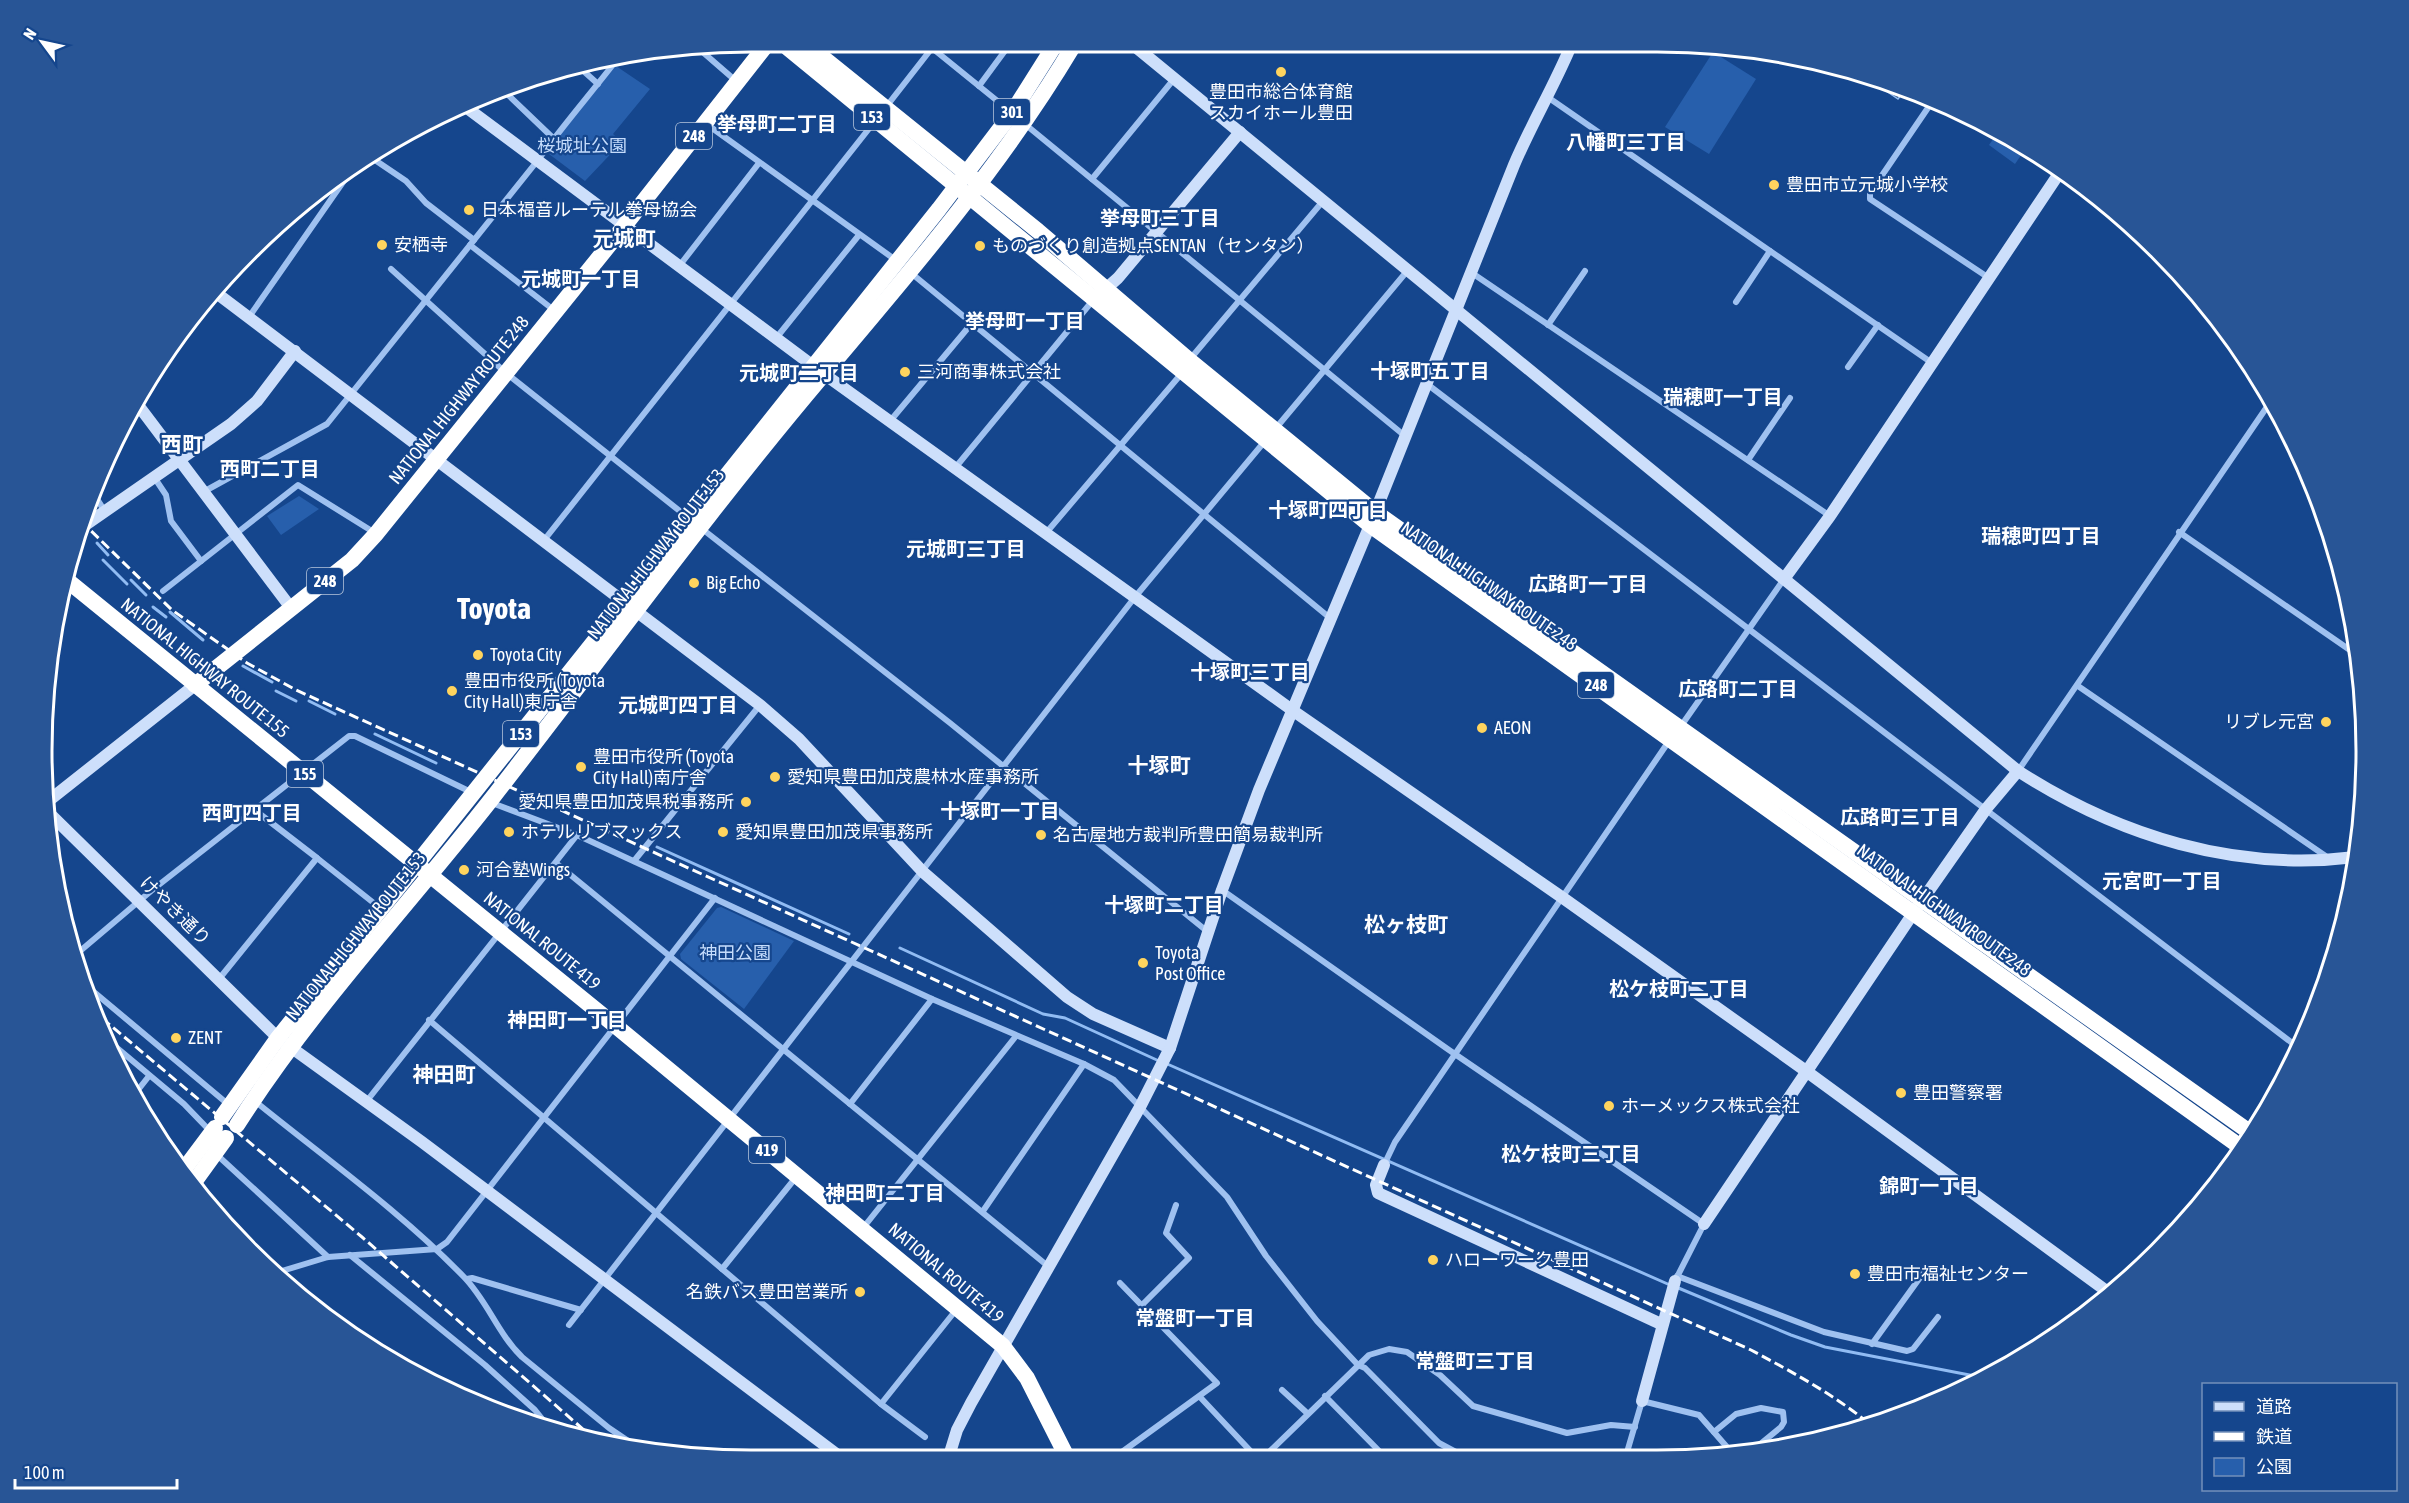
<svg xmlns="http://www.w3.org/2000/svg" width="2409" height="1503" font-family="'Asap Condensed','Noto Sans JP',sans-serif">
<style>
.green{fill:#275fac}
.water{fill:#33578c;stroke:#91bcf3;stroke-width:1.5}
.lines{fill:none;stroke-linecap:round;stroke-linejoin:round}
.stream{stroke:#91bcf3;stroke-width:3}
.street{stroke:#9fc1f0;stroke-width:6}
.secondary{stroke:#cddffb;stroke-width:12}
.highway{stroke:#fff;stroke-width:16}
.rail{stroke:#fff;stroke-width:3;stroke-dasharray:10 4.5;stroke-linecap:butt}
.poi-dot{fill:#ffd45e;stroke:#15468d;stroke-width:2}
.labels{text-anchor:middle;stroke-width:4.5;stroke-linejoin:round;paint-order:stroke}
.shield{fill:#15468d;stroke:#b9c8dd;stroke-width:1.5}
.shield-label{font-size:16px;font-weight:bold;fill:#fff}
.poi-label{font-size:18px;fill:#fff;stroke:#15468d;text-anchor:start}
.park-label{font-size:18px;fill:#c5dcfc;stroke:#15468d}
.street-label{font-size:18px;fill:#fff;stroke:#15468d}
.neighbourhood-label{font-size:20px;font-weight:bold;fill:#fff;stroke:#15468d}
.quarter-label{font-size:21px;font-weight:bold;fill:#fff;stroke:#15468d}
.town-label{font-size:30px;font-weight:bold;fill:#fff;stroke:#15468d}
.rim{fill:none;stroke:#fff;stroke-width:3}
</style>
<rect width="100%" height="100%" fill="#15468d"/>
<g class="green">
<polygon points="1713,52 1756,79 1709,154 1665,127"/>
<polygon points="616,66 650,89 613,134 622,142 585,181 545,151"/>
<polygon points="1996,135 2024,151 2015,164 1989,145"/>
<polygon points="299,496 319,509 281,535 267,516"/>
<polygon points="721,907 794,941 744,1009 681,959 680,954 717,908"/>
</g>
<polygon class="water" points="1870,80 1905,90 1898,99"/>
<g class="lines">
<g class="stream">
<polyline points="97,543 108,555"/>
<polyline points="103,560 127,584"/>
<polyline points="131,580 146,595"/>
<polyline points="153,607 166,617"/>
<polyline points="170,612 203,640"/>
<polyline points="243,666 272,682"/>
<polyline points="276,691 296,701"/>
<polyline points="309,701 335,714"/>
<polyline points="375,734 436,763"/>
<polyline points="657,847 849,934"/>
<polyline points="900,948 1043,1014 1065,1018 1159,1061"/>
<polyline points="1165,1063 1670,1285"/>
<polyline points="1676,1287 1791,1335 1825,1347 1985,1378"/>
</g>
<g class="street">
<polyline points="698,48 736,81"/>
<polyline points="932,48 1011,112"/>
<polyline points="579,67 598,84"/>
<polyline points="979,86 1007,48"/>
<polyline points="503,90 552,137"/>
<polyline points="1549,98 1932,363"/>
<polyline points="1934,99 1870,193 1870,199 1989,278"/>
<polyline points="886,107 932,48"/>
<polyline points="705,123 897,261"/>
<polyline points="1026,125 1405,436"/>
<polyline points="369,156 406,181 426,203 474,240"/>
<polyline points="1092,179 1174,79"/>
<polyline points="470,245 555,311"/>
<polyline points="680,265 759,163"/>
<polyline points="391,269 506,373 691,520"/>
<polyline points="911,273 1330,618"/>
<polyline points="1472,273 1830,516"/>
<polyline points="1736,302 1770,251"/>
<polyline points="249,317 357,162"/>
<polyline points="1548,325 1585,271"/>
<polyline points="777,337 859,235"/>
<polyline points="1191,358 1323,201"/>
<polyline points="1848,367 1878,325"/>
<polyline points="1427,384 2300,1049"/>
<polyline points="891,420 972,323"/>
<polyline points="1276,428 1408,270"/>
<polyline points="1748,460 1790,398"/>
<polyline points="955,468 1094,299"/>
<polyline points="154,477 166,495 171,521 201,561"/>
<path d="M205 491 327 424 538 160C564 124 592 92 619 57"/>
<polyline points="93,493 104,510"/>
<polyline points="701,528 950,723 1208,932"/>
<polyline points="2179,532 2360,657"/>
<polyline points="1046,533 1182,373"/>
<polyline points="545,539 875,121"/>
<polyline points="163,591 298,485 375,533"/>
<polyline points="2078,686 2327,857"/>
<polyline points="1681,726 1784,579"/>
<polyline points="2018,771 2273,398"/>
<polyline points="492,803 577,835 932,999 1084,1064 1114,1080 1227,1197 1266,1256 1317,1321 1358,1365 1365,1368 1439,1443 1467,1458"/>
<polyline points="317,858 380,908"/>
<polyline points="634,861 760,705"/>
<polyline points="556,863 1049,1267"/>
<polyline points="1222,890 1449,1050 1704,1224 1675,1281"/>
<polyline points="73,957 151,891 349,736 355,736 473,793"/>
<polyline points="219,979 317,858 256,811"/>
<polyline points="82,982 229,1105"/>
<polyline points="429,1020 881,1404 925,1437"/>
<polyline points="104,1037 184,1104 211,1132"/>
<polyline points="134,1095 149,1076"/>
<path d="M256 1102C325 1158 401 1212 463 1276 487 1300 498 1334 522 1357L609 1428 643 1451"/>
<polyline points="366,1102 577,835"/>
<polyline points="850,1104 932,999"/>
<polyline points="216,1154 328,1257"/>
<polyline points="1384,1165 1395,1142 1669,741"/>
<polyline points="983,1211 1084,1064"/>
<polyline points="863,1228 1016,1036"/>
<polyline points="350,1255 485,1365 535,1410 547,1425"/>
<polyline points="722,1269 797,1176"/>
<polyline points="275,1273 328,1257 437,1249 447,1242 715,898"/>
<polyline points="1677,1276 1824,1332 1907,1351 1913,1349 1938,1317"/>
<polyline points="467,1279 472,1278 581,1310"/>
<polyline points="1142,1305 1189,1258 1166,1233 1176,1205"/>
<polyline points="569,1325 1135,597 1265,441"/>
<polyline points="1872,1344 1924,1272"/>
<polyline points="1282,1390 1307,1413"/>
<polyline points="1325,1396 1386,1458"/>
<polyline points="1200,1397 1257,1458"/>
<polyline points="881,1404 956,1310"/>
<polyline points="1714,1432 1736,1414 1761,1408 1783,1412 1784,1422 1781,1427 1753,1450"/>
<polyline points="1115,1457 1217,1383 1120,1283"/>
<polyline points="1263,1458 1369,1355 1389,1349 1407,1352 1440,1375 1473,1406 1567,1433 1611,1425 1635,1427"/>
<polyline points="1625,1459 1642,1401 1699,1415 1733,1454"/>
</g>
<g class="secondary">
<path d="M1137 48 2018 771C2119 836 2235 872 2356 857"/>
<polyline points="467,108 824,374 1292,710 1563,898 1806,1071 2112,1295"/>
<polyline points="215,292 760,705 799,739 923,872 1067,997 1093,1014 1170,1048"/>
<polyline points="1100,294 1118,278 1240,132"/>
<polyline points="135,401 291,608"/>
<polyline points="78,530 231,424 257,401 295,351"/>
<polyline points="1784,579 1830,516 2060,172"/>
<polyline points="47,802 195,685"/>
<polyline points="47,811 278,1038 422,1142 839,1456"/>
<polyline points="1384,1165 1376,1185 1378,1193 1661,1324"/>
<polyline points="1704,1224 1914,912 1986,809 2018,771"/>
<polyline points="1642,1401 1675,1281"/>
<path d="M949 1456 957 1430 971 1403 1140 1107 1170 1048 1222 890 1259 790 1370 525 1514 165C1531 125 1553 88 1570 48"/>
</g>
<g class="highway">
<polyline points="788,48 1370,525 2242,1148"/>
<polyline points="811,48 1038,231 1189,360 1375,512 2251,1133"/>
<polyline points="68,581 617,1027 1003,1346 1027,1378 1067,1457"/>
<polyline points="195,685 352,560 376,534 614,239 764,48"/>
<polyline points="222,1117 278,1038 939,209 1012,113 1053,48"/>
<path d="M237 1125C310 1010 406 908 490 801 601 659 707 512 823 375 911 271 1002 165 1072 48"/>
<polyline points="182,1172 215,1128"/>
<polyline points="192,1185 226,1138"/>
</g>
<g class="rail">
<path d="M81 521 172 610 247 663 296 690 1751 1350C1794 1373 1835 1395 1872 1426"/>
<polyline points="91,1009 362,1237 592,1437"/>
</g>
</g>
<g class="poi-dot">
<circle cx="1281" cy="72" r="6"/>
<circle cx="1774" cy="185" r="6"/>
<circle cx="469" cy="210" r="6"/>
<circle cx="382" cy="245" r="6"/>
<circle cx="980" cy="246" r="6"/>
<circle cx="905" cy="372" r="6"/>
<circle cx="694" cy="583" r="6"/>
<circle cx="478" cy="655" r="6"/>
<circle cx="452" cy="691" r="6"/>
<circle cx="2326" cy="722" r="6"/>
<circle cx="1482" cy="728" r="6"/>
<circle cx="581" cy="767" r="6"/>
<circle cx="775" cy="777" r="6"/>
<circle cx="746" cy="802" r="6"/>
<circle cx="509" cy="832" r="6"/>
<circle cx="723" cy="832" r="6"/>
<circle cx="1041" cy="835" r="6"/>
<circle cx="464" cy="870" r="6"/>
<circle cx="1143" cy="963" r="6"/>
<circle cx="176" cy="1038" r="6"/>
<circle cx="1901" cy="1093" r="6"/>
<circle cx="1609" cy="1106" r="6"/>
<circle cx="1433" cy="1260" r="6"/>
<circle cx="1855" cy="1274" r="6"/>
<circle cx="860" cy="1292" r="6"/>
</g>
<g class="labels">
<g class="shield">
<rect x="994" y="99" width="36" height="26" rx="4.5"/>
<rect x="854" y="104" width="36" height="26" rx="4.5"/>
<rect x="676" y="123" width="36" height="26" rx="4.5"/>
<rect x="307" y="568" width="36" height="26" rx="4.5"/>
<rect x="1578" y="672" width="36" height="26" rx="4.5"/>
<rect x="503" y="721" width="36" height="26" rx="4.5"/>
<rect x="287" y="761" width="36" height="26" rx="4.5"/>
<rect x="749" y="1137" width="36" height="26" rx="4.5"/>
</g>
<g class="shield-label">
<text x="1012" y="118">301</text>
<text x="872" y="123">153</text>
<text x="694" y="142">248</text>
<text x="325" y="587">248</text>
<text x="1596" y="691">248</text>
<text x="521" y="740">153</text>
<text x="305" y="780">155</text>
<text x="767" y="1156">419</text>
</g>
<g class="poi-label">
<text x="1281" y="98" text-anchor="middle">豊田市総合体育館<tspan x="1281" dy="21">スカイホール豊田</tspan></text>
<text x="1786" y="191">豊田市立元城小学校</text>
<text x="481" y="216">日本福音ルーテル拳母協会</text>
<text x="394" y="251">安栖寺</text>
<text x="992" y="252">ものづくり創造拠点SENTAN（センタン）</text>
<text x="917" y="378">三河商事株式会社</text>
<text x="706" y="589">Big Echo</text>
<text x="490" y="661">Toyota City</text>
<text x="464" y="687">豊田市役所 (Toyota<tspan x="464" dy="21">City Hall)東庁舎</tspan></text>
<text x="2314" y="728" text-anchor="end">リブレ元宮</text>
<text x="1494" y="734">AEON</text>
<text x="593" y="763">豊田市役所 (Toyota<tspan x="593" dy="21">City Hall)南庁舎</tspan></text>
<text x="787" y="783">愛知県豊田加茂農林水産事務所</text>
<text x="734" y="808" text-anchor="end">愛知県豊田加茂県税事務所</text>
<text x="521" y="838">ホテルリブマックス</text>
<text x="735" y="838">愛知県豊田加茂県事務所</text>
<text x="1053" y="841">名古屋地方裁判所豊田簡易裁判所</text>
<text x="476" y="876">河合塾Wings</text>
<text x="1155" y="959">Toyota<tspan x="1155" dy="21">Post Office</tspan></text>
<text x="188" y="1044">ZENT</text>
<text x="1913" y="1099">豊田警察署</text>
<text x="1621" y="1112">ホーメックス株式会社</text>
<text x="1445" y="1266">ハローワーク豊田</text>
<text x="1867" y="1280">豊田市福祉センター</text>
<text x="848" y="1298" text-anchor="end">名鉄バス豊田営業所</text>
</g>
<g class="park-label">
<text x="582" y="152">桜城址公園</text>
<text x="735" y="959">神田公園</text>
</g>
<g class="street-label">
<text transform="translate(459 400) rotate(-51)" y="6">NATIONAL HIGHWAY ROUTE 248</text>
<text transform="translate(656 554) rotate(-52)" y="6">NATIONAL HIGHWAY ROUTE 153</text>
<text transform="translate(1489 586) rotate(35)" y="6">NATIONAL HIGHWAY ROUTE 248</text>
<text transform="translate(205 668) rotate(39)" y="6">NATIONAL HIGHWAY ROUTE 155</text>
<text transform="translate(1944 910) rotate(36)" y="6">NATIONAL HIGHWAY ROUTE 248</text>
<text transform="translate(175 911) rotate(44)" y="6">けやき通り</text>
<text transform="translate(356 936) rotate(-51)" y="6">NATIONAL HIGHWAY ROUTE 153</text>
<text transform="translate(542 941) rotate(39)" y="6">NATIONAL ROUTE 419</text>
<text transform="translate(946 1273) rotate(40)" y="6">NATIONAL ROUTE 419</text>
</g>
<g class="neighbourhood-label">
<text x="777" y="131">挙母町二丁目</text>
<text x="1626" y="149">八幡町三丁目</text>
<text x="1160" y="225">挙母町三丁目</text>
<text x="581" y="286">元城町一丁目</text>
<text x="1025" y="328">挙母町一丁目</text>
<text x="1430" y="378">十塚町五丁目</text>
<text x="799" y="380">元城町二丁目</text>
<text x="1723" y="404">瑞穂町一丁目</text>
<text x="270" y="476">西町二丁目</text>
<text x="1328" y="517">十塚町四丁目</text>
<text x="2041" y="543">瑞穂町四丁目</text>
<text x="966" y="556">元城町三丁目</text>
<text x="1588" y="591">広路町一丁目</text>
<text x="1250" y="679">十塚町三丁目</text>
<text x="1738" y="696">広路町二丁目</text>
<text x="678" y="712">元城町四丁目</text>
<text x="1000" y="818">十塚町一丁目</text>
<text x="252" y="820">西町四丁目</text>
<text x="1900" y="824">広路町三丁目</text>
<text x="2162" y="888">元宮町一丁目</text>
<text x="1164" y="912">十塚町二丁目</text>
<text x="1679" y="996">松ケ枝町二丁目</text>
<text x="567" y="1027">神田町一丁目</text>
<text x="1571" y="1161">松ケ枝町三丁目</text>
<text x="1929" y="1193">錦町一丁目</text>
<text x="885" y="1200">神田町二丁目</text>
<text x="1195" y="1325">常盤町一丁目</text>
<text x="1475" y="1368">常盤町三丁目</text>
</g>
<g class="quarter-label">
<text x="624" y="246">元城町</text>
<text x="182" y="452">西町</text>
<text x="1159" y="773">十塚町</text>
<text x="1406" y="932">松ヶ枝町</text>
<text x="444" y="1082">神田町</text>
</g>
<g class="town-label">
<text x="494" y="619">Toyota</text>
</g>
</g>
<path d="M0 0H2409V1503H0ZM751 52H1657A699 699 0 0 1 2356 751V751A699 699 0 0 1 1657 1450H751A699 699 0 0 1 52 751V751A699 699 0 0 1 751 52Z" fill="#285596" fill-rule="evenodd"/>
<path class="rim" d="M751 52H1657A699 699 0 0 1 2356 751V751A699 699 0 0 1 1657 1450H751A699 699 0 0 1 52 751V751A699 699 0 0 1 751 52Z"/>
<rect x="2202" y="1383" width="195" height="108" fill="#15468d" stroke="#7390bb" stroke-width="1.5"/>
<rect x="2214" y="1402" width="30" height="9" fill="#cddffb" stroke="#7390bb" stroke-width="1.5"/>
<text x="2256" y="1413" font-size="18" fill="#ffffff">道路</text>
<rect x="2214" y="1432" width="30" height="9" fill="#ffffff" stroke="#7390bb" stroke-width="1.5"/>
<text x="2256" y="1443" font-size="18" fill="#ffffff">鉄道</text>
<rect x="2214" y="1458" width="30" height="18" fill="#275fac" stroke="#7390bb" stroke-width="1.5"/>
<text x="2256" y="1473" font-size="18" fill="#ffffff">公園</text>
<g transform="translate(42 42) rotate(303)" stroke="#15468d" stroke-width="4.5" paint-order="stroke">
<path d="M0-4.5L10 22L0 15L-10 22Z" fill="#ffffff"/>
<text y="-9" font-size="16" font-weight="bold" text-anchor="middle" fill="#ffffff">N</text>
</g>
<path d="M15 1479v9h162v-9" fill="none" stroke="#ffffff" stroke-width="3"/>
<text x="24" y="1479" font-size="18" fill="#ffffff" stroke="#15468d" stroke-width="4.5" paint-order="stroke">100 m</text>
</svg>
